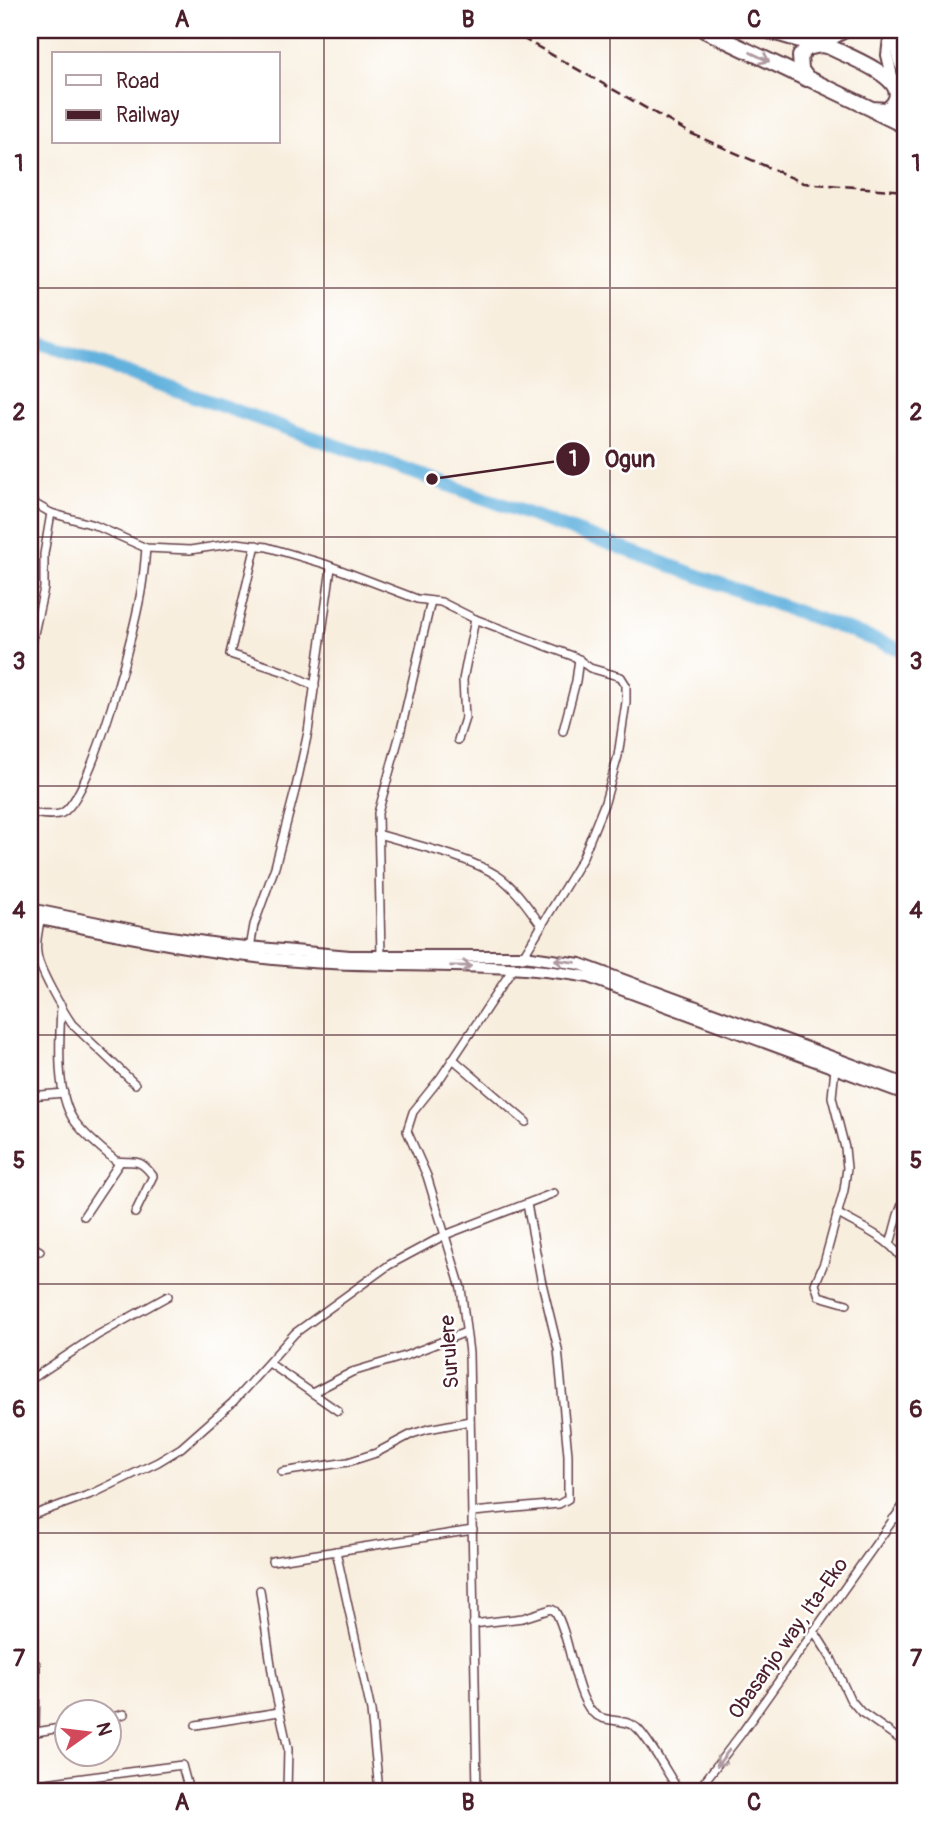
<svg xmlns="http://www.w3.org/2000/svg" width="935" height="1821" font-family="Pangolin,sans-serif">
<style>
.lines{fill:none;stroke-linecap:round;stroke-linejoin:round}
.river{stroke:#64b2de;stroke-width:14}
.street-casing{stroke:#643e46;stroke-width:10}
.secondary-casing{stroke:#643e46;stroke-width:14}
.highway-casing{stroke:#643e46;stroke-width:18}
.street{stroke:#fff;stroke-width:7}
.secondary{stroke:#fff;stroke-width:10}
.highway{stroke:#fff;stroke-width:14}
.rail{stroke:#4a1f2b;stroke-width:2.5;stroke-dasharray:10 5;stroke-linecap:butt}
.oneway{stroke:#ae9aa0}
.grid{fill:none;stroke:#4a1f2b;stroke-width:2;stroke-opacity:0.55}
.labels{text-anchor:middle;stroke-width:5;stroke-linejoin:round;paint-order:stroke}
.street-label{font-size:21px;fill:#4a1f2b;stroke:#fff}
.leader{fill:none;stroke:#4a1f2b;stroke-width:2.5}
.callout-dot{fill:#4a1f2b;stroke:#fff;stroke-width:2.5}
.mark-label{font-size:21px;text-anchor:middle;font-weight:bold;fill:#fff}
.callout-label{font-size:23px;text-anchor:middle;font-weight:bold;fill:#4a1f2b;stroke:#fff;stroke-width:5;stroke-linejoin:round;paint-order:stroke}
.neatline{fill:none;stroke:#4a1f2b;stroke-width:2.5}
.grid-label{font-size:23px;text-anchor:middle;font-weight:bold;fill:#4a1f2b}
</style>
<rect width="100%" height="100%" fill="#fff"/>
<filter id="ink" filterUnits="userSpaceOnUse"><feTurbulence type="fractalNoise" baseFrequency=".0143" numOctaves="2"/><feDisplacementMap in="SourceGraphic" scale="14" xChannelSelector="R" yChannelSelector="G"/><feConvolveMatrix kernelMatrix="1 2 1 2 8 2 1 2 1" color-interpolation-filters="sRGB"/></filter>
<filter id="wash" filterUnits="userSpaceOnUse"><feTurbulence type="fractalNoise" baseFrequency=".00686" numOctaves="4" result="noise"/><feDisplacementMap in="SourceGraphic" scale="28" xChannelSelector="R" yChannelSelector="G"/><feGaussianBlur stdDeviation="1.57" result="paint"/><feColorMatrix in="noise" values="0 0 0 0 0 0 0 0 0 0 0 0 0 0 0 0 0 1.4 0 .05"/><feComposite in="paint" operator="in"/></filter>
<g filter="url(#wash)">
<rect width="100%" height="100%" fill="#f8eede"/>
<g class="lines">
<polyline class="river" points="30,339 432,479 905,651"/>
</g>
</g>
<g filter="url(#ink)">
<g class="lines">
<g class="street-casing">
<g id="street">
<path d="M897 30C894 48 894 61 905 76"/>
<polyline points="30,501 51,513 94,525 146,548 190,550 237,543 267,547 325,564 417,599 441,602 475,619 575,657 590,668 621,677 626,685 626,702 618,756 605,802 582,859 522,958"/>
<polyline points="256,545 230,654 285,672 315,686"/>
<polyline points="30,652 44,588 44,554 51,513"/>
<polyline points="563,731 576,681 579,659"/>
<polyline points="458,740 465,718 463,680 475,619"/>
<path d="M30 813C39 814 53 817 62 813 92 798 137 623 142 585 144 573 145 560 146 548"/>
<path d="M378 834C414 845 467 856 498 876 516 888 529 909 542 926"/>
<path d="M40 919C39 930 35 942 37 953 38 968 63 1011 72 1024L135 1084"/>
<polyline points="250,948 254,925 275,867 296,787 308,732 331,568"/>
<polyline points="381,956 378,813 400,734 431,601"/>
<path d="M61 1005C60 1037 55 1091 73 1119 84 1135 101 1148 116 1161 135 1164 138 1156 153 1176L135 1213"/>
<polyline points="453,1059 526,1122"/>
<polyline points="835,1068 832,1097 845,1148 847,1168 844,1190 824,1263 815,1284 819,1296 847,1304"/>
<polyline points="30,1096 64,1093"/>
<path d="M837 1213C859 1227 894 1239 905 1265"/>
<polyline points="84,1216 120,1162"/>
<polyline points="30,1245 40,1251"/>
<polyline points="890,1245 898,1215 905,1197"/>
<polyline points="269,1363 338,1411"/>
<polyline points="30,1380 96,1336 168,1296"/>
<polyline points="312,1393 352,1372 405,1356 466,1332"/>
<polyline points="282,1472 348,1462 376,1453 412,1434 428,1429 470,1421"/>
<polyline points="473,1512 559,1504 568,1499 568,1455 558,1349 541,1279 527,1204"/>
<polyline points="30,1516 94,1493 158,1462 181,1448 232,1403 295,1333 389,1265 445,1235 554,1193"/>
<polyline points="893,1519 905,1518"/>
<polyline points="336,1551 371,1711 379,1791"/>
<polyline points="272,1561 473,1530"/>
<polyline points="260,1590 274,1685 288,1749 287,1791"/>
<path d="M473 1624 523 1618 551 1609 555 1611C570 1635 574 1693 592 1712 604 1724 624 1717 637 1728 649 1739 669 1776 679 1791"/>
<polyline points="814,1631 831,1658 850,1699 861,1712 905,1743"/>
<polyline points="108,1718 124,1714"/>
<polyline points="196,1725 279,1712"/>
<polyline points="35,1732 36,1664"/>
<polyline points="30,1733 66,1727"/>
<polyline points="30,1785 182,1765 189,1791"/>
<polyline points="390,1791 407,1788 474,1791"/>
<polyline points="477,1791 469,1353 461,1288 427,1176 407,1131 413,1112 441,1077 514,967"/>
<polyline points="697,1791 741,1734 905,1503"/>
</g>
</g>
<g class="secondary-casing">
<g id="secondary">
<polyline points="890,30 887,55 893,80"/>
<polyline points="821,45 849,30"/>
<polyline points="30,909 157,935 225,945 350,956 524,956 580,964 905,1084"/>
<path d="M30 917C118 935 206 954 297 961 394 969 492 960 588 977L905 1094"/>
</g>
</g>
<g class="highway-casing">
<g id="highway">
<polyline points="704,30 807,79"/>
<polyline points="766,30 817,45"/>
<path d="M821 45 830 47C850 58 923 82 887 110L872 109 807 78 801 70 800 56 807 48Z"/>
<polyline points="876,112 905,126"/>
</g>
</g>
<use href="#street" class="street"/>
<use href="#secondary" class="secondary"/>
<use href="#highway" class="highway"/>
<polyline class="rail" points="508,30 690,133 804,183 905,191"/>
</g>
<defs><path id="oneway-shaft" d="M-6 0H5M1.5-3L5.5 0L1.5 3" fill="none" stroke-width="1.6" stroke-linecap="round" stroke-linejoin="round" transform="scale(1.75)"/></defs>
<g class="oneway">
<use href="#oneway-shaft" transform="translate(760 57) rotate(26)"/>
<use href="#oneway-shaft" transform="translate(565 961) rotate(-172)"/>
<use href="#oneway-shaft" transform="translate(461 966) rotate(1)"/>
<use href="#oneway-shaft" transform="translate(723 1758) rotate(127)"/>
</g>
</g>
<path class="grid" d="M324 30V1791M610 30V1791M30 288H905M30 537H905M30 786H905M30 1035H905M30 1284H905M30 1533H905"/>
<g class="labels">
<g class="street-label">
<text transform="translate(449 1352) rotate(-94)" y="7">Surulere</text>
<text transform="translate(788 1638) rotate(-55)" y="7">Obasanjo way, Ita-Eko</text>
</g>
</g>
<path class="leader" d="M432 479L573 459"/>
<g class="callout-dot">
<circle cx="432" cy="479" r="7"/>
<circle cx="573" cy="459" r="18"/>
</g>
<g class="mark-label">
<text x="573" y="466">1</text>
</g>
<g class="callout-label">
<text x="630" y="467">Ogun</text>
</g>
<rect width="935" height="1821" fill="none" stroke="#fff" stroke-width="77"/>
<rect x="52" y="52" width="228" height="91" fill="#ffffff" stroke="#b7a5aa" stroke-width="2"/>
<rect x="66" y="75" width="35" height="10" fill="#ffffff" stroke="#b7a5aa" stroke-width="2"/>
<text x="116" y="88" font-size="21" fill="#4a1f2b">Road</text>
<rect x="66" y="110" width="35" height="10" fill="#4a1f2b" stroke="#b7a5aa" stroke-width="2"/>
<text x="116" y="122" font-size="21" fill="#4a1f2b">Railway</text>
<g transform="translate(88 1733) rotate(76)"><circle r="33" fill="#ffffff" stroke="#b7a5aa" stroke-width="2"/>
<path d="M0-5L12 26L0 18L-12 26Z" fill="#d1495b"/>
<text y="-10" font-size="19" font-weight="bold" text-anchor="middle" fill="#4a1f2b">N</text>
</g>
<rect x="38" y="38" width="859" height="1745" class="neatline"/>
<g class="grid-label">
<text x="182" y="27">A</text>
<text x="468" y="27">B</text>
<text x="754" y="27">C</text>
<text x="19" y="171">1</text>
<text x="916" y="171">1</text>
<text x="19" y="420">2</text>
<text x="916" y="420">2</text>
<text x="19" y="669">3</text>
<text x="916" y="669">3</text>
<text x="19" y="918">4</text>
<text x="916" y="918">4</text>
<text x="19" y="1168">5</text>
<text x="916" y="1168">5</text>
<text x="19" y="1417">6</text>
<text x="916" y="1417">6</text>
<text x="19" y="1666">7</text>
<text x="916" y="1666">7</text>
<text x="182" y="1810">A</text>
<text x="468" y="1810">B</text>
<text x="754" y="1810">C</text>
</g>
</svg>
